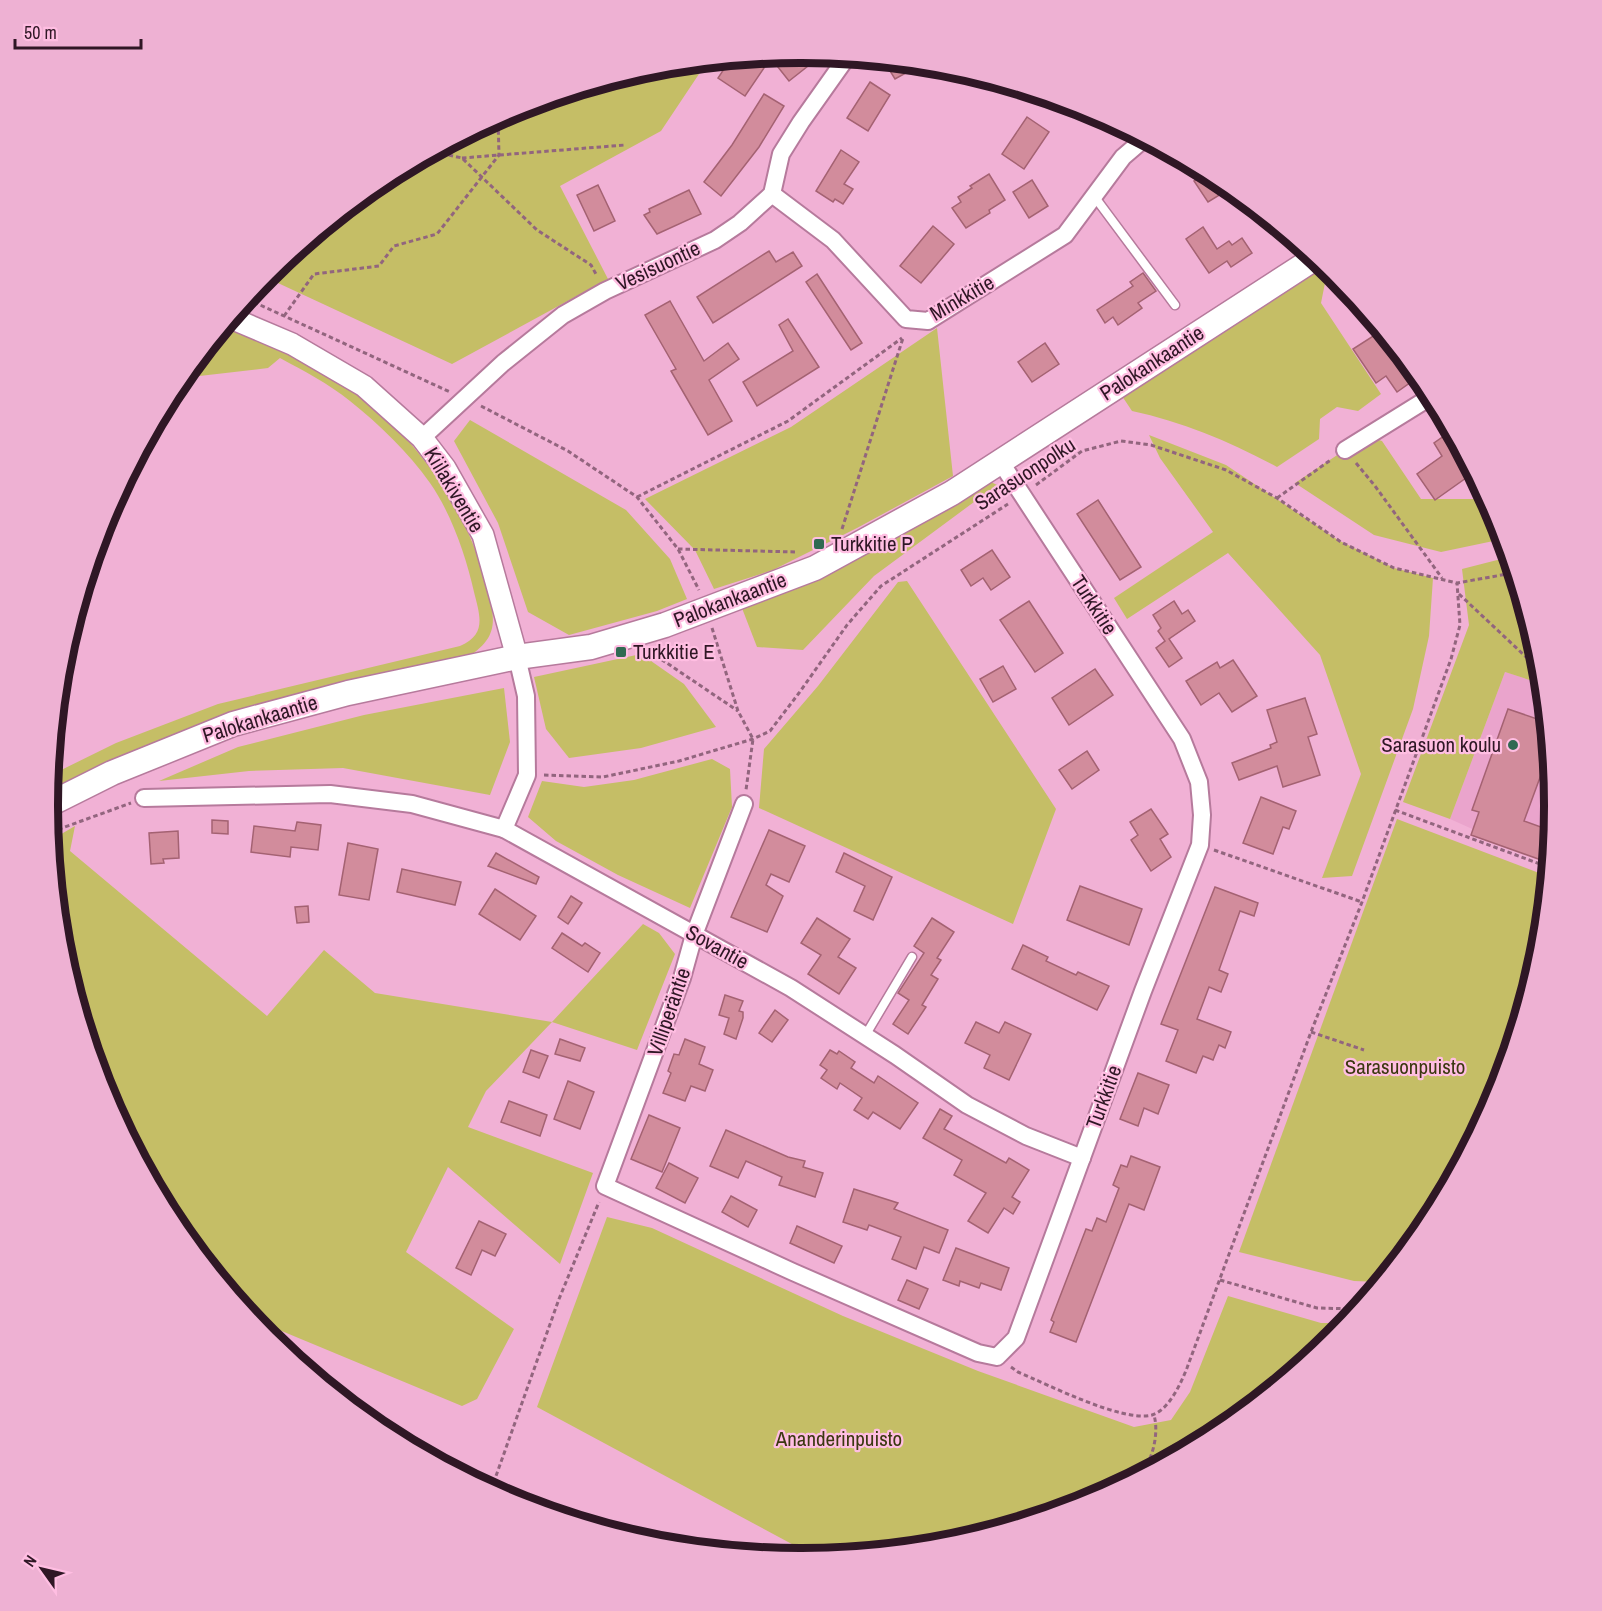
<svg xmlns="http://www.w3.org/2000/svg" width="1602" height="1611" font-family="'Archivo Narrow',sans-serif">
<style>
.built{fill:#eaa4cc}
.green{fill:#c5be66}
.building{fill:#d28c9c;stroke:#a46272;stroke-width:1.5}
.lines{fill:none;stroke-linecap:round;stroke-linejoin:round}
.service-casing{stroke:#b67a9c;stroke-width:11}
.minor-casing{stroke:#b67a9c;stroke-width:20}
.tertiary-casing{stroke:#b67a9c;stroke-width:24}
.secondary-casing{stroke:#b67a9c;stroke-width:27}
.path{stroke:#92657e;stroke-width:3;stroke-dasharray:4.5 3;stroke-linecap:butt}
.service{stroke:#fff;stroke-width:8}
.minor{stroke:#fff;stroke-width:16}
.tertiary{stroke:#fff;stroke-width:21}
.secondary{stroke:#fff;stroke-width:24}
.poi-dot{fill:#316a52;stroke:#ffbee2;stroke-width:2}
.labels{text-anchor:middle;stroke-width:4.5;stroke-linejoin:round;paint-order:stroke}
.street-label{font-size:21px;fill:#2f1725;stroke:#ffbee2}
.poi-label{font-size:21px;fill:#2f1725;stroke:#ffbee2;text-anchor:start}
.park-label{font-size:21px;fill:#3b3810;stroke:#ffbee2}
.rim{fill:none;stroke:#2f1725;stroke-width:8}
</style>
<rect width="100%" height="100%" fill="#f1b1d5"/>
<polygon class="built" points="1505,672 1542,684 1554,806 1548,863 1450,819"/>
<g class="green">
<polygon points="707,62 661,131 560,186 608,279 452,364 265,277 383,179 513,110 654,67"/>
<path d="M1319 261 1333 273 1326 278 1321 303 1381 394 1358 411 1337 407 1320 419 1319 439 1277 467C1231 442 1183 422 1132 411L1120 393Z"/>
<path d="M225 326C246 335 267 343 288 353 301 360 314 369 327 376 337 382 349 388 358 395 420 442 466 508 486 583 496 621 500 638 463 660L49 794 51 775 116 743 218 704 460 646C487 634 480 616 474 592 466 556 451 513 430 483 409 453 379 424 350 401 329 384 304 371 280 358L268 368 182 378Z"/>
<polygon points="937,328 953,476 857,528 773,570 714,589 695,550 645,499 791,427"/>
<polygon points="470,420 626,510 670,559 687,599 657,611 569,635 528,612 498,523 454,441"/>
<polygon points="1149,435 1226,465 1338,540 1394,568 1433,578 1429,636 1413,709 1352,876 1322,878 1361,774 1320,655 1228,553 1127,619 1114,598 1213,532 1160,458"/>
<polygon points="1366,436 1382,441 1421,499 1487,499 1497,518 1503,539 1441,552 1374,535 1295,483"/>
<polygon points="987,480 997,485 874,576 803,650 757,647 740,603"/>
<polygon points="1509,557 1540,659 1542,684 1505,672 1450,819 1403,802 1469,625 1462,569"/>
<polygon points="907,581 1056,809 1013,924 759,808 764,749 818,686 898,582"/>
<polygon points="641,654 684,684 716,727 641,748 569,758 546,729 534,677"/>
<polygon points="504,688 510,742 490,795 343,768 249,771 159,781 238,747 364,715"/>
<polygon points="712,759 730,769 732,807 690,908 618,875 556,841 528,817 542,781 584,787 634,780"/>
<polygon points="1397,819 1547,876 1539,953 1497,1094 1427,1224 1380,1282 1354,1281 1239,1252"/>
<polygon points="75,826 70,851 267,1016 324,950 375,993 552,1022 643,924 659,933 675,954 637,1050 552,1022 486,1091 468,1127 593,1173 560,1264 448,1167 406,1252 514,1329 477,1399 462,1406 253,1319 175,1224 105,1093 62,952 51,840"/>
<polygon points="607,1217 652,1228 843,1316 978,1371 1134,1427 1171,1420 1190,1392 1228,1296 1321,1323 1345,1323 1333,1338 1219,1432 1089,1501 948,1544 816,1557 537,1407"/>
</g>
<g class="building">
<polygon points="801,52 822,55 789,81 774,62 783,54"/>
<polygon points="748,58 764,68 745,96 718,78 730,60"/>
<polygon points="884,61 922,64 895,79"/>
<polygon points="870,82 890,95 868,131 847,118"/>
<polygon points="764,94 784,106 759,147 721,196 704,182 732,145"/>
<polygon points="1027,117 1049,132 1024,169 1002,154"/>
<polygon points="841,150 859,162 844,184 853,189 843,204 835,199 833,202 816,191"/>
<polygon points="1207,173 1218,179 1226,191 1208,202 1194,181"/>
<polygon points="989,174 1005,200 989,210 990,213 966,228 952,208 961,202 958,197 972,188 970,186"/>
<polygon points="1032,180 1048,206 1029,218 1013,192"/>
<polygon points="598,185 615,221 594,231 577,195"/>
<polygon points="689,190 701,214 657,234 644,215 650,212 649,209"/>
<polygon points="933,226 954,244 921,283 900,266"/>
<polygon points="1203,227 1217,249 1229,241 1232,245 1242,238 1252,253 1231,267 1227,261 1209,273 1186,239"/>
<polygon points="769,251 776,262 793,252 802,266 713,323 697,297"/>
<polygon points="1143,273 1156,291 1138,303 1142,308 1118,325 1113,317 1105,323 1097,310 1133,286 1130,282"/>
<polygon points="817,274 862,343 851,350 806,282"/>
<polygon points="670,301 704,361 728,343 739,359 709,380 732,421 708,435 671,371 676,369 645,315"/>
<polygon points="788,319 819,367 757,406 743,382 793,351 779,325"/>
<polygon points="1381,331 1403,364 1400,366 1411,382 1397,392 1386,376 1376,383 1353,349"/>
<polygon points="1045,343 1059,364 1032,382 1018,362"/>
<polygon points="1451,431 1473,473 1435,500 1417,474 1442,456 1434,443"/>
<polygon points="1098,500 1141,567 1120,580 1077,514"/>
<polygon points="992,550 1010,577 991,590 983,578 971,586 961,570"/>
<polygon points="1029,601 1063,653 1035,672 1000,620"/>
<polygon points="1174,601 1182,614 1188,610 1195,621 1169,639 1182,658 1169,667 1156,648 1165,641 1158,631 1161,628 1153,615"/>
<polygon points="1233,660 1257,696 1232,712 1219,693 1201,705 1186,681 1217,662 1220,668"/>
<polygon points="1003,666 1016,689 993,702 980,679"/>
<polygon points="1095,669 1113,695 1069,725 1052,698"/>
<polygon points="1305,698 1317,734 1308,737 1320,775 1283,787 1277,766 1239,780 1232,763 1271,748 1270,745 1277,742 1267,710"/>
<polygon points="1508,709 1546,722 1549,753 1524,821 1552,831 1550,844 1544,861 1471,835 1479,812 1472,810"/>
<polygon points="1087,751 1099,770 1072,789 1059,770"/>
<polygon points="1261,797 1296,811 1289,829 1283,827 1273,854 1243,843"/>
<polygon points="1151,809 1168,834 1160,839 1171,857 1151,871 1131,840 1138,835 1130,822"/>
<polygon points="212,820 228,821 228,834 212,833"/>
<polygon points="297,822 321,825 318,850 291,847 290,857 251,852 254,826 295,831"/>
<polygon points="769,830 805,846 789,882 771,874 766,885 783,896 767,932 731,917"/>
<polygon points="178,831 179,858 163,859 164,863 151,864 149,833"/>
<polygon points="348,843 378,849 369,900 339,895"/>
<polygon points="496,853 539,877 536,884 488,866"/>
<polygon points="844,853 892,877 873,920 854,911 865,886 836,872"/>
<polygon points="402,869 461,882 455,905 397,892"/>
<polygon points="1080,886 1142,909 1129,945 1067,920"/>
<polygon points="1215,887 1258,903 1254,916 1240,911 1219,970 1228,974 1221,992 1209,987 1197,1019 1231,1032 1225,1048 1219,1045 1213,1060 1203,1056 1196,1073 1166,1061 1178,1030 1161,1024"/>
<polygon points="495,889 536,916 520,940 479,914"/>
<polygon points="571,896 582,903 568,924 558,917"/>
<polygon points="308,906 309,922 297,923 295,907"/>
<polygon points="817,918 850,939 838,957 856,968 839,994 808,974 821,955 801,943"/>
<polygon points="932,918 954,932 937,958 941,960 931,975 938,979 922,1005 926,1007 908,1034 893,1024 909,1000 898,993 924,953 914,946"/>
<polygon points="562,933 582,946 585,943 600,953 588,972 552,948"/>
<polygon points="1023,945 1048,957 1046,961 1076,975 1078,972 1109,986 1097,1010 1012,969"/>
<polygon points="725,995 743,1001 739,1011 743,1012 743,1018 736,1039 724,1034 729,1018 719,1015"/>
<polygon points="775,1010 788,1020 772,1042 759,1033"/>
<polygon points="976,1022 999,1033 1005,1022 1031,1034 1009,1080 984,1068 990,1055 965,1043"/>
<polygon points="560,1039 585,1048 580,1061 555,1054"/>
<polygon points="685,1039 705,1047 699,1064 713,1070 705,1091 691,1086 685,1101 663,1093 671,1073 668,1071 674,1054 679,1055"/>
<polygon points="531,1050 548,1056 539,1078 523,1072"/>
<polygon points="830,1050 837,1054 839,1051 855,1062 851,1068 874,1083 878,1076 918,1103 900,1129 873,1112 868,1119 854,1110 862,1098 840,1083 837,1089 821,1078 827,1070 820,1065"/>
<polygon points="1138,1073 1169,1085 1158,1114 1144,1108 1138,1126 1120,1119"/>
<polygon points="568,1081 594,1092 580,1129 554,1119"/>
<polygon points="509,1101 547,1115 540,1136 501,1122"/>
<polygon points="940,1109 952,1116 944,1129 1006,1163 1009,1158 1029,1170 1012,1197 1020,1202 1013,1214 1004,1208 988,1233 968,1221 986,1193 954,1175 962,1160 923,1138"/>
<polygon points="649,1115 680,1128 662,1172 631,1159"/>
<polygon points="726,1130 788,1157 805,1161 803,1167 823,1173 815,1197 779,1185 782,1177 746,1161 738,1178 710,1166"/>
<polygon points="1131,1156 1160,1167 1144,1210 1129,1204 1076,1342 1050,1332 1054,1322 1051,1320 1086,1229 1092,1231 1097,1218 1106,1222 1119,1188 1113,1185 1121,1165 1127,1167"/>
<polygon points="669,1163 698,1178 685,1203 656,1188"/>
<polygon points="854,1189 898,1203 894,1209 948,1230 939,1253 924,1247 916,1269 892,1259 901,1237 869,1225 867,1230 843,1222"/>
<polygon points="731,1196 757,1210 748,1227 722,1212"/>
<polygon points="479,1221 506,1234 495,1256 482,1250 471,1275 456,1268"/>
<polygon points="797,1226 842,1246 834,1263 790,1243"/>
<polygon points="956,1248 1009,1268 1001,1290 981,1283 979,1288 960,1281 959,1286 943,1280"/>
<polygon points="907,1280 928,1289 919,1309 898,1300"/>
</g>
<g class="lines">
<g class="service-casing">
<g id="service">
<polyline points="1094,196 1175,305"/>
<polyline points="865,1036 912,957"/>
</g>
</g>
<g class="minor-casing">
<g id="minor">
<polyline points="772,194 833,240 906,319 928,321 1065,235 1123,157 1144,139"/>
<polyline points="422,438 503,363 563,315 605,291 715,240 740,223 772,194 781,154 801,122 847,57"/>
<polyline points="1345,450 1432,396"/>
<polyline points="517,657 526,696 527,775 504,829 791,988 895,1055 967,1105 1026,1136 1082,1158"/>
<polyline points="144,798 330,794 412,804 504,829"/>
<polyline points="744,804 694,935 682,978 605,1186 793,1272 978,1353 997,1357 1016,1338 1143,991 1200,845 1202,815 1199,782 1182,739 1000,461"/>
</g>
</g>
<g class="tertiary-casing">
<polyline id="tertiary" points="231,318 292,344 364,386 422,438 445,468 483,535 517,657"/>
</g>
<g class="secondary-casing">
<polyline id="secondary" points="48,805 112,773 233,724 348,693 517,657 591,647 665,625 815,568 952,493 1315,258"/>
</g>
<g class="path">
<polyline points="434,152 462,158 537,230 591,265 597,276"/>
<polyline points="462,158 625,145"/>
<polyline points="247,299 450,392"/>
<polyline points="284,316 314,274 379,266 394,246 437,234 499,155 498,118"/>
<polyline points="481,406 568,451 637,497 678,549 699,590"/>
<polyline points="1356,463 1375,486 1442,578"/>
<polyline points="1036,485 1082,451 1121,441 1151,445 1226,470 1277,498 1341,542 1394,568 1457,583 1513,573"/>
<polyline points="637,497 788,421 902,338"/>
<polyline points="1277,498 1332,459"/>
<polyline points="842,529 903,338"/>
<polyline points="678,549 796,552"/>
<polyline points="1459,594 1541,671"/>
<polyline points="712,628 738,711 753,739 746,790"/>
<polyline points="649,651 738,711"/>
<polyline points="544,775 603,777 679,761 753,739 770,731 799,693 847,625 881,586 1008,504"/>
<polyline points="1395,810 1548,867"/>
<polyline points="51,832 131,803"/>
<polyline points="1214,850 1362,902"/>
<polyline points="1311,1032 1364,1050"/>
<polyline points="1220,1280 1317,1308 1357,1309"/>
<path d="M1011 1367 1018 1372C1047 1384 1123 1423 1152 1415 1169 1410 1181 1383 1187 1368L1311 1032 1362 902 1451 659 1460 625 1457 583"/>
<path d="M1143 1472C1153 1457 1159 1433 1154 1415"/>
<polyline points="491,1490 559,1299 599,1202"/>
</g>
<use href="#service" class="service"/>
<use href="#minor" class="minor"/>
<use href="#tertiary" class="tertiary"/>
<use href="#secondary" class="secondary"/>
</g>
<g class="poi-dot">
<rect x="813" y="538" width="12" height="12" rx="3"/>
<rect x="615" y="646" width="12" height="12" rx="3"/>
<circle cx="1513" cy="745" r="6"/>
</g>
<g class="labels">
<g class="street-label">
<text transform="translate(658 266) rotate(-25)" y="7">Vesisuontie</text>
<text transform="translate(962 298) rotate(-30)" y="7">Minkkitie</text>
<text transform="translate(1152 363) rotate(-33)" y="7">Palokankaantie</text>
<text transform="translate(1025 474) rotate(-33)" y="7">Sarasuonpolku</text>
<text transform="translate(454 490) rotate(59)" y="7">Kiilakiventie</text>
<text transform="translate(730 600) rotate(-21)" y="7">Palokankaantie</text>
<text transform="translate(1094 605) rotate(57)" y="7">Turkkitie</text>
<text transform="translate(260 719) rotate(-17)" y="7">Palokankaantie</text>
<text transform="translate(717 947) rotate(29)" y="7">Sovantie</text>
<text transform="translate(669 1012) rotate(-71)" y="7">Villiperäntie</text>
<text transform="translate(1104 1097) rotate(-70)" y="7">Turkkitie</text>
</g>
<g class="poi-label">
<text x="831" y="551">Turkkitie P</text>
<text x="633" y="659">Turkkitie E</text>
<text x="1501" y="752" text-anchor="end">Sarasuon koulu</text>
</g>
<g class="park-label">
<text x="1405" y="1074">Sarasuonpuisto</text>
<text x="839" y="1446">Ananderinpuisto</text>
</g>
</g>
<path d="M0 0H1602V1611H0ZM800 63H802A742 742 0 0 1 1544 805V806A742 742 0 0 1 802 1548H800A742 742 0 0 1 58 806V805A742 742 0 0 1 800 63Z" fill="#eeb1d3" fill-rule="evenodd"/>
<path class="rim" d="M800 63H802A742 742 0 0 1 1544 805V806A742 742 0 0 1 802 1548H800A742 742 0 0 1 58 806V805A742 742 0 0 1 800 63Z"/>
<g transform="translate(42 1569) rotate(304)" stroke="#ffbee2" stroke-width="4.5" paint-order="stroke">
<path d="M0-4.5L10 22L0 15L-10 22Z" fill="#2f1725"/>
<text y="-9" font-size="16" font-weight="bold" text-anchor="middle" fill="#2f1725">N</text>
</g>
<path d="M15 39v9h126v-9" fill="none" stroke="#2f1725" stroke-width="3"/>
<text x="24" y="39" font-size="18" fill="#2f1725" stroke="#ffbee2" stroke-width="4.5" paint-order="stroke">50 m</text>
</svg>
